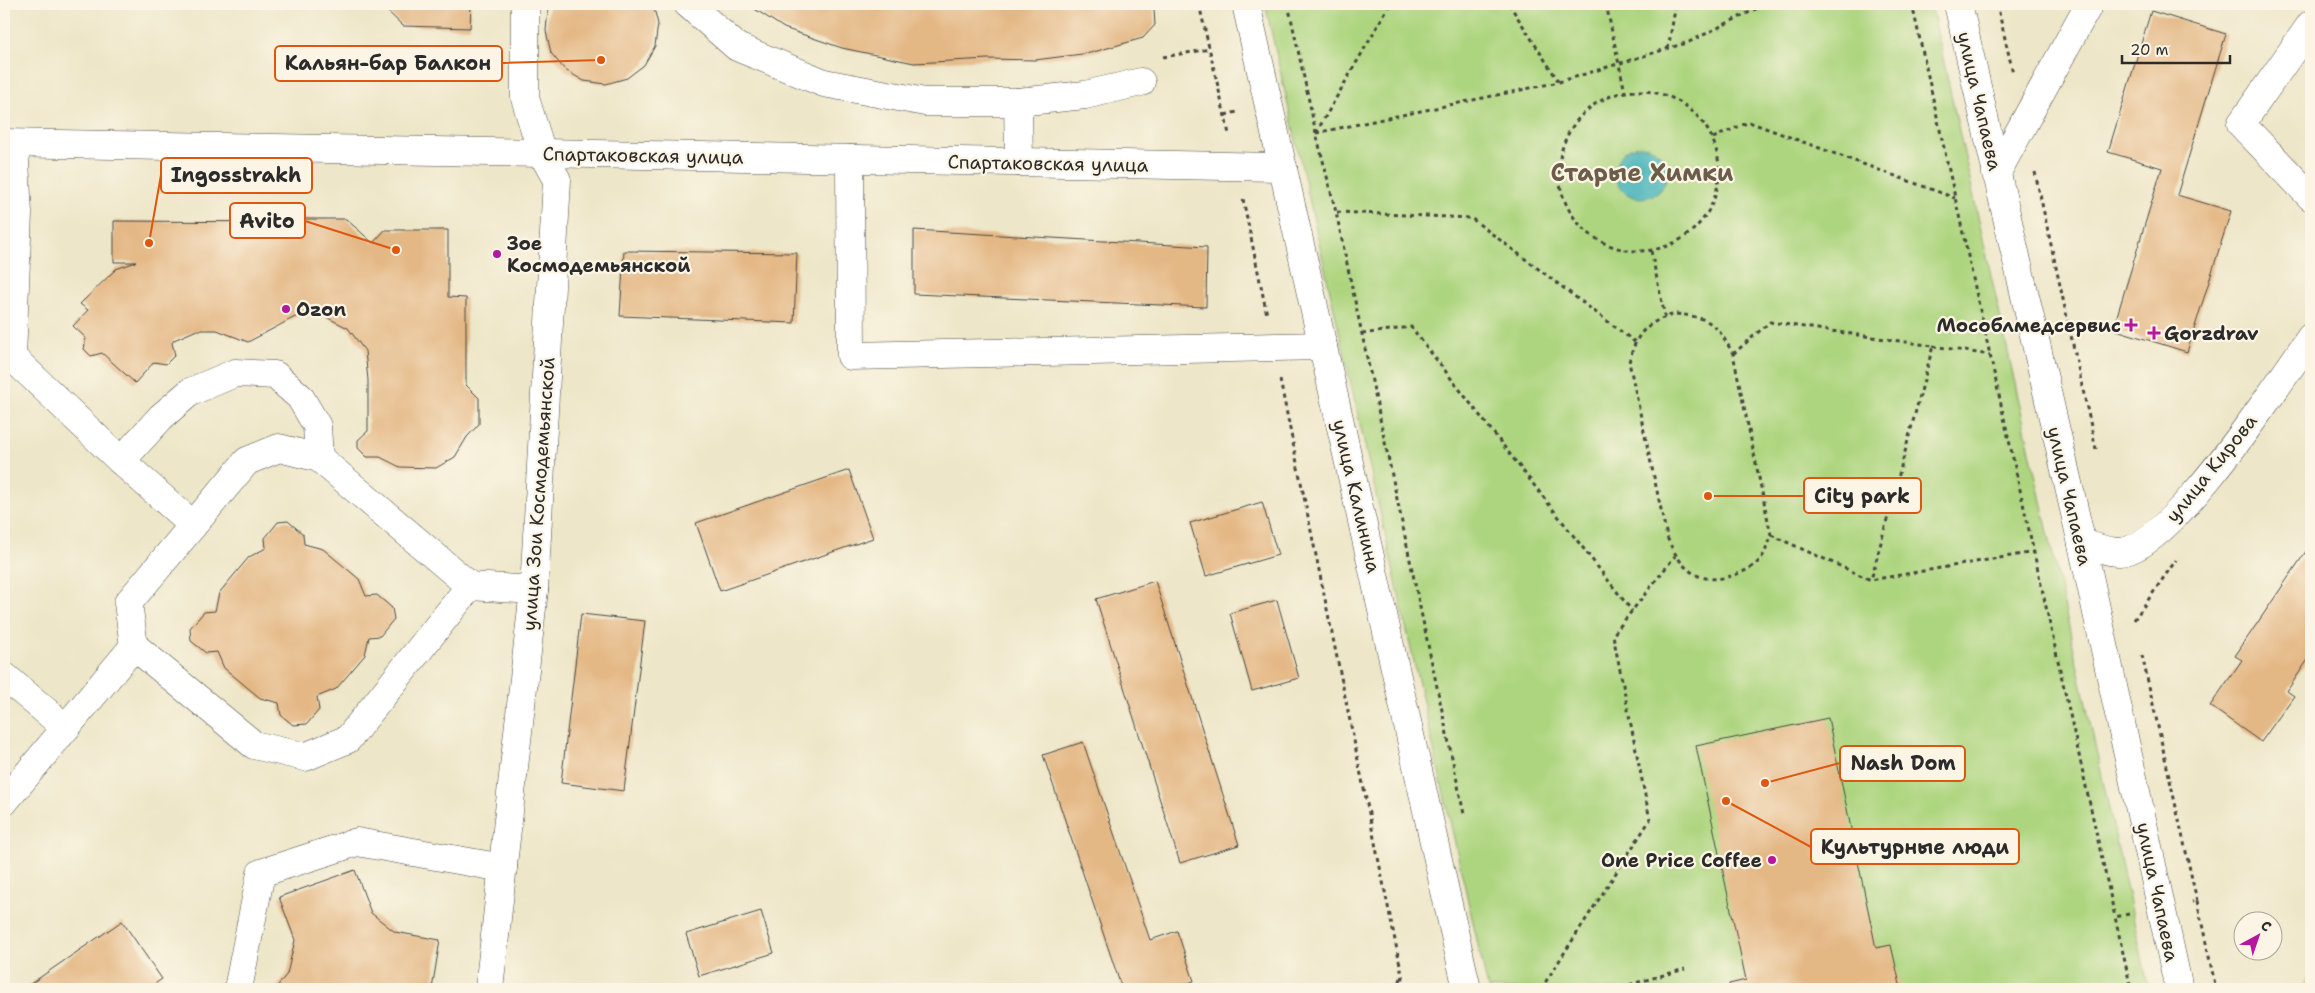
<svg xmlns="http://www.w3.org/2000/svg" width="2315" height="993" font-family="'Shantell Sans',sans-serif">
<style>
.green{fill:#add57f;stroke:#6c8055}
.water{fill:#3fb0b7;stroke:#356e71}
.building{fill:#e4b885}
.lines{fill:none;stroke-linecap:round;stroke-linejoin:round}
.minor-casing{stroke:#484743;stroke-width:29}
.path{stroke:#484743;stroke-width:3;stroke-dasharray:4 4;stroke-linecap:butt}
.minor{stroke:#fff;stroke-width:28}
.poi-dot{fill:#b5179e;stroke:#fcf5e5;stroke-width:2}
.labels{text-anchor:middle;stroke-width:4.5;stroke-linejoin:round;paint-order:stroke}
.street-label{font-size:19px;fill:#2b2b2b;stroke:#fcf5e5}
.poi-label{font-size:19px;font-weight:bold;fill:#2b2b2b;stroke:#fcf5e5;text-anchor:start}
.district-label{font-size:24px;font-weight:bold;fill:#6c5c4a;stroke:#fcf5e5}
.leader{fill:none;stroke:#df570e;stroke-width:2}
.callout-dot{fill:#df570e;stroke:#fcf5e5;stroke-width:2}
.callout{fill:#fcf5e5;stroke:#df570e;stroke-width:2}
.callout-label{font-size:20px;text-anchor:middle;font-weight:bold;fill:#2b2b2b}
</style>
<rect width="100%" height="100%" fill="#fcf5e5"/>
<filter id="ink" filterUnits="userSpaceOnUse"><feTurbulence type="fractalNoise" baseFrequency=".02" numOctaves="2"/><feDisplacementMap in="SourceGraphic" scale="10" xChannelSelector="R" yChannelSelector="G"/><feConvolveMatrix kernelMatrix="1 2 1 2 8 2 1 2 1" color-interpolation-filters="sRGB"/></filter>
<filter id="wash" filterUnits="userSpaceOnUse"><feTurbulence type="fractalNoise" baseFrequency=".0096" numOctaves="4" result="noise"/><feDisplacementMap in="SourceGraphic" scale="20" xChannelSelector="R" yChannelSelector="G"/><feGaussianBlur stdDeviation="1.12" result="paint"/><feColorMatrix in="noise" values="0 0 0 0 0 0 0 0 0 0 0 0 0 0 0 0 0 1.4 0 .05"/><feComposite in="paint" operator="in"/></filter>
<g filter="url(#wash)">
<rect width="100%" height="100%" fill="#ede6c8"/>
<polygon class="green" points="1265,4 1931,4 2149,989 1488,989"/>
<circle class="water" cx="1641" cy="172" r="26"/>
<g id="blocks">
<g class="building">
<polygon points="380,4 471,4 470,28 403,26"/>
<polygon points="552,4 653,4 658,24 655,46 644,65 627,78 606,84 584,81 565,70 551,53 546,31 548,10"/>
<polygon points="747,4 1146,4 1154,9 1155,25 1143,38 1090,53 1035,60 988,59 914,63 842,48 784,28"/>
<polygon points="2151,11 2226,34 2177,195 2231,211 2187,352 2113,329 2162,168 2108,152"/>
<polygon points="296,219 346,219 373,243 385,230 448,230 448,297 466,298 466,385 479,398 479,424 467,437 455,457 436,468 400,467 380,457 367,457 358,448 358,440 368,431 368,380 365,351 348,328 324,316 295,317 248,342 217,330 197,330 174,340 172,343 175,355 166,364 154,362 135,383 102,353 91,356 84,349 86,338 73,326 88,310 80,304 116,269 136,262 114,262 114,221 296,222"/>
<polygon points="914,230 1207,247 1206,307 914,294"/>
<polygon points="624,251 797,253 794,323 620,316"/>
<polygon points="849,470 873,538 720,591 696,523"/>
<polygon points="1262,502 1278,555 1206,576 1190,523"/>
<polygon points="288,521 303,534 304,544 323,549 359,579 366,596 377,595 392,608 394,619 380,636 369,637 365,655 336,689 317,697 319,710 307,724 293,725 281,715 279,703 260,698 224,668 217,652 206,653 191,641 190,628 204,612 215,611 219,593 249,557 266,548 265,538 278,522"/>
<polygon points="2311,544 2311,655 2287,691 2294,696 2261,742 2210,706 2242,660 2235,656"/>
<polygon points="1155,581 1239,845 1180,863 1096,599"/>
<polygon points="1277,600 1299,678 1252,691 1230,613"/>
<polygon points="581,614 645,621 624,791 561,783"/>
<polygon points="1828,718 1876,948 1891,945 1901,989 1730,989 1729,984 1746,980 1696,746"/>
<polygon points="1083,742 1150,940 1177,931 1194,981 1168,989 1122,989 1043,755"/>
<polygon points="355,870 371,913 395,932 440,940 432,989 275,989 287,974 295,940 279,897"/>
<polygon points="761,911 774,953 699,976 686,934"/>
<polygon points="122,921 162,979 147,989 23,989"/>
<polygon points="2311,974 2311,989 2300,989"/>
</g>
</g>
</g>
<g filter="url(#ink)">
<use href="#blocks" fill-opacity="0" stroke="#484743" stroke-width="1"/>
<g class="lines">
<g class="minor-casing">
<g id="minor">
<polyline points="688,4 737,47 824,83 925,102 1018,102 1085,95 1141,82"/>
<polyline points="1246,4 1467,989"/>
<polyline points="1958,4 2082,544 2179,989"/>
<polyline points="2311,24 2241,124 2311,197"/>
<polyline points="1018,102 1019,162"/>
<polyline points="4,143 1283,167"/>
<polyline points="14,144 18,213 12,357 121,461 193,525"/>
<polyline points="850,159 851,356 1323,346"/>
<polyline points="1996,174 2089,4"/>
<polyline points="121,461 161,417 190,392 235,373 275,375 300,397 317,426 319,458"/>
<path d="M2082 544C2093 546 2107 552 2119 552 2169 552 2281 379 2311 337"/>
<polyline points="470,586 319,458 279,448 247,461 128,603 134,646 254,745 305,757 348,739 470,586 534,590"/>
<polyline points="4,676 66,728"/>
<polyline points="4,802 134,646"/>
<polyline points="238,989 261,873 357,842 503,868"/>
<polyline points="489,989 534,590 557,180 542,153 525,98 525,4"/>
</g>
</g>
<g class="path">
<polyline points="1199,4 1229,134"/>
<polyline points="1288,4 1316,133 1336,212 1464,814"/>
<polyline points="1509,4 1559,82"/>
<polyline points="1606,4 1625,92"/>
<polyline points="1912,4 2115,917"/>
<polyline points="1997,4 2013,73"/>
<polyline points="1668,49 1676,4"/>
<polyline points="1163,57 1210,49"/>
<circle cx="1639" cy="171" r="80"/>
<polyline points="1225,115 1237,112"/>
<polyline points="1316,133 1559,82 1689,42 1766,4"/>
<polyline points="1316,133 1390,4"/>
<polyline points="1713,138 1749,122 1955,198"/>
<polyline points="2035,172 2096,449"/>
<polyline points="1243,199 1267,315"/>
<polyline points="1337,212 1471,218 1635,342"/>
<polyline points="1651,251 1665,317"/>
<path d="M1676 314C1710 317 1717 324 1733 354L1771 535C1768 541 1767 548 1764 554 1758 564 1750 569 1740 573 1702 588 1682 573 1667 537L1629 362C1637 332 1646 322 1676 314Z"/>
<polyline points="1362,334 1411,327 1632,611"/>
<polyline points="1933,346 1990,355"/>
<polyline points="1733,354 1770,322 1933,346 1871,580"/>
<polyline points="1280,380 1405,989"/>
<polyline points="1771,535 1871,580 2034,552"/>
<polyline points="2134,620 2176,560"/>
<polyline points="2142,655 2197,901 2192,902"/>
<polyline points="2197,901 2216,989"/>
<polyline points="2129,914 2115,917 2131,989"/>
<polyline points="1397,989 1401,978"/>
<polyline points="1541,989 1650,820 1613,635 1675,556"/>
<polyline points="1614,989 1685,969"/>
</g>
<use href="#minor" class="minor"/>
</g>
</g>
<g class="poi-dot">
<circle cx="497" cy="254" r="5"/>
<circle cx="286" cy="309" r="5"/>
<path d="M2128.5 317.5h5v5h5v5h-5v5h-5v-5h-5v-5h5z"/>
<path d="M2151.5 325.5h5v5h5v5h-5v5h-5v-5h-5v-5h5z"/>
<circle cx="1772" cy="860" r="5"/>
</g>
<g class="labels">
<g class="street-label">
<text transform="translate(1980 101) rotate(77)" y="7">улица Чапаева</text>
<text transform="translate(643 155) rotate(1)" y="7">Спартаковская улица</text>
<text transform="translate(1048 163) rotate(1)" y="7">Спартаковская улица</text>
<text transform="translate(2211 468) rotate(-51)" y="7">улица Кирова</text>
<text transform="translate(538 494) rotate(-86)" y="7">улица Зои Космодемьянской</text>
<text transform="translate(1357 496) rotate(77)" y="7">улица Калинина</text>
<text transform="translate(2070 496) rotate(77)" y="7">улица Чапаева</text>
<text transform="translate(2158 892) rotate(78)" y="7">улица Чапаева</text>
</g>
<g class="poi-label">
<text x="507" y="250">Зое<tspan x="507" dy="22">Космодемьянской</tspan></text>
<text x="296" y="316">Ozon</text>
<text x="2121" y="332" text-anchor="end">Мособлмедсервис</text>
<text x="2164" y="340">Gorzdrav</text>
<text x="1762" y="867" text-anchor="end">One Price Coffee</text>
</g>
<g class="district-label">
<text x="1642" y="181">Старые Химки</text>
</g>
</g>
<path class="leader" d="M601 60L502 63M149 243L161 175M396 250L305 221M1708 496L1804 496M1765 783L1840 763M1726 801L1811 847"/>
<g class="callout-dot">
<circle cx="601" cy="60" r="5"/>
<circle cx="149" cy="243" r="5"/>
<circle cx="396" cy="250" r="5"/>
<circle cx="1708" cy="496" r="5"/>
<circle cx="1765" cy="783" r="5"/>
<circle cx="1726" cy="801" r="5"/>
</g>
<g class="callout">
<rect x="275" y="46" width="227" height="35" rx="5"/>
<rect x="161" y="158" width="151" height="35" rx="5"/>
<rect x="230" y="203" width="75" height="35" rx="5"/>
<rect x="1804" y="478" width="117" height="35" rx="5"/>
<rect x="1840" y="746" width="125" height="35" rx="5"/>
<rect x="1811" y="829" width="208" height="35" rx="5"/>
</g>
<g class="callout-label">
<text x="388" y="70">Кальян-бар Балкон</text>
<text x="236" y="182">Ingosstrakh</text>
<text x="267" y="228">Avito</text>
<text x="1862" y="503">City park</text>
<text x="1903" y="770">Nash Dom</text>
<text x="1915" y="854">Культурные люди</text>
</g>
<rect width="2315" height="993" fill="none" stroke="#fcf5e5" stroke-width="20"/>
<g transform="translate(2258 936) rotate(40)"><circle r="24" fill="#fcf5e5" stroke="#a8a49b"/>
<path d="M0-4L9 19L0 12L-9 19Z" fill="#b5179e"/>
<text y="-8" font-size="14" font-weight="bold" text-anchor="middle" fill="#2b2b2b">С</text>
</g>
<path d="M2122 55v8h108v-8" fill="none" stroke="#2b2b2b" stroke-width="2.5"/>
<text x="2130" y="55" font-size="15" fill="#2b2b2b" stroke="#fcf5e5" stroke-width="4" paint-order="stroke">20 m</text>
</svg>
